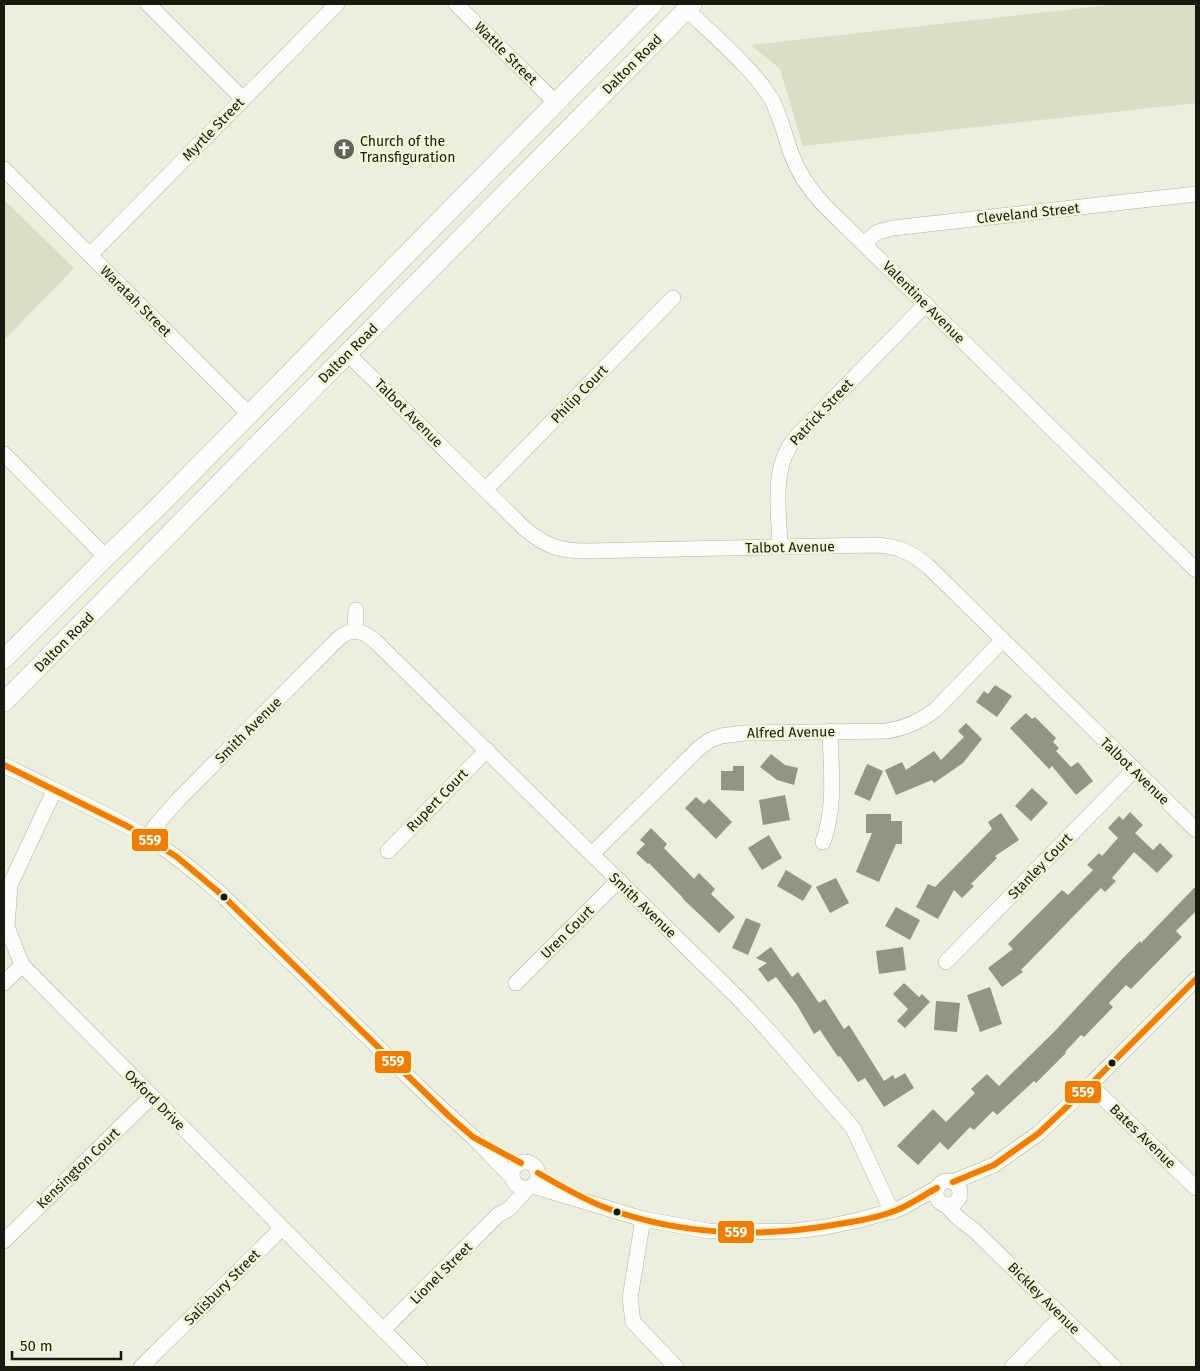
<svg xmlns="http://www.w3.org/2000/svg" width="1200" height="1371" font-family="'Fira Sans',sans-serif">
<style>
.green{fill:#dadec4}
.building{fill:#929583}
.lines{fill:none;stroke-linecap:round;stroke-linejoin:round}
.minor-casing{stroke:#b1b3a5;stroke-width:16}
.major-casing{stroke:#b1b3a5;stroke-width:20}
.minor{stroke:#fcfdfa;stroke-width:15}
.major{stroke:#fcfdfa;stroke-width:19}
.bus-1-casing{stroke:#f0f6d6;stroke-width:10}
.bus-1{stroke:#f47d01;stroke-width:6}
.bus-dot{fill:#191a0f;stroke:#f0f6d6;stroke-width:2}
.labels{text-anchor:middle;stroke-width:5;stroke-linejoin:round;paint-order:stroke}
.street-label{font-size:14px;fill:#191a0f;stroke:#f0f6d6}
.poi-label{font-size:14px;fill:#191a0f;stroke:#f0f6d6;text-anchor:start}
.line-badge{stroke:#f0f6d6;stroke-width:2}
.badge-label{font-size:14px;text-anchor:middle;font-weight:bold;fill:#fff}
</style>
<rect width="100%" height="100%" fill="#ecefdd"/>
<g class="green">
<polygon points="1118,4 1196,4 1196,103 803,146 780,69 751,45"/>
<polygon points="4,200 74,268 4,340"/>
</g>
<g class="building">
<polygon points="995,685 1012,696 997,717 976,702 984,691 988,694"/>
<polygon points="1026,713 1032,719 1035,717 1056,738 1053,742 1059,748 1056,751 1071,767 1078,762 1093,781 1076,795 1052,766 1049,769 1010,728"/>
<polygon points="966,723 982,739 963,763 934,783 932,780 896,795 885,770 902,762 906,770 934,751 941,760 964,737 958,731"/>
<polygon points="771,754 785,765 798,768 794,785 777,780 760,767"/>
<polygon points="867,764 883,771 870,801 854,794"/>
<polygon points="733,766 744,766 744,791 721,790 721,771 733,771"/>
<polygon points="1032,788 1048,803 1031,821 1015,806"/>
<polygon points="785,795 790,820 763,825 759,800"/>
<polygon points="696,797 704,804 709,799 732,822 716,839 685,808"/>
<polygon points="1130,812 1143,825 1135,833 1153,850 1160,843 1173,856 1157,873 1134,852 1112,878 1116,881 1105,892 1101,888 1021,970 1023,972 1002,987 988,968 1013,949 1008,944 1062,890 1068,895 1093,870 1087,865 1099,853 1102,856 1118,838 1108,828 1119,816 1123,820"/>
<polygon points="1001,813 1019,840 995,856 997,858 971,884 974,886 962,898 954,890 938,919 916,907 928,884 935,887 992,829 988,822"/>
<polygon points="866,814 891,814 891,821 902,821 902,844 896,844 879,882 856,872 872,833 866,833"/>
<polygon points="651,828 667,844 664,848 694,879 699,873 715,889 711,894 735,917 719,933 682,898 683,898 649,863 648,864 636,853 645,844 640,840"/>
<polygon points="769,835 782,858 762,870 748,848"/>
<polygon points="786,870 812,886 803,901 777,886"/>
<polygon points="836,878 849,903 830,913 816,887"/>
<polygon points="1196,886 1196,911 1176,931 1182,937 1131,989 1126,985 1109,1003 1113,1007 1084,1037 1081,1035 1065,1052 1066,1053 1036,1083 1034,1081 997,1115 993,1111 974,1130 970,1127 948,1150 940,1142 918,1165 897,1146 933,1109 946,1122 975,1093 971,1089 987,1074 999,1086 1054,1032 1122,959 1140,941 1141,943"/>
<polygon points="896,907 920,920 910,940 885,926"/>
<polygon points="746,918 761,924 748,955 732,948"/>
<polygon points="771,947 792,977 798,972 819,1003 825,999 844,1029 849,1025 884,1081 893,1075 895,1079 905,1073 914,1088 884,1107 865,1078 858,1082 840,1056 838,1057 820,1030 814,1034 797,1005 776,977 768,982 758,969 767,963 756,958"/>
<polygon points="903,947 906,970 879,974 876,951"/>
<polygon points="904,983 919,997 922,994 930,1002 905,1028 897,1021 908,1009 893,994"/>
<polygon points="990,987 1002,1024 980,1032 967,995"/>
<polygon points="936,1001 960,1003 957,1032 934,1030"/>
</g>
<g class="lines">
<g class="minor-casing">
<g id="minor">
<polyline points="148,4 243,99"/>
<polyline points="456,4 556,103"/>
<path d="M686 9C712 34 757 72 773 102 781 119 785 136 791 153 798 173 810 190 824 205L1196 570"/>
<polyline points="4,169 249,414"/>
<polyline points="864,243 878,232 893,228 1196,194"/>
<polyline points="90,255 337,4"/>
<path d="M348 354 525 529C546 546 559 551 586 551L876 545C898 546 913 553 930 568L1196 830"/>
<polyline points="4,454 106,557"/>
<polyline points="486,489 673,298"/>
<path d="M780 547C779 510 770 466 797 436L926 304"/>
<polyline points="355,630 356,610"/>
<path d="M4 765C51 789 101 810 147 837 174 854 198 874 222 895L430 1098 473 1137 512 1177"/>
<polyline points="54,791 10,885 7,927 22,965 420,1367"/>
<path d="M148 838 156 825 178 800 338 639C351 627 362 630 375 641L739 999 767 1029 853 1128 892 1212"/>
<path d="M823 842C836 806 831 769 830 731"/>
<polyline points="388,851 487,750"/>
<path d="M592 854 698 749 710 740 721 736 744 733 887 731C905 728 920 722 935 710L1002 641"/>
<polyline points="946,962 1134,770"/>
<polyline points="4,983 22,965"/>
<polyline points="516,983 619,880"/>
<polyline points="1090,1085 1196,1188"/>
<circle cx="525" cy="1175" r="13"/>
<circle cx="948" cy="1193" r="12"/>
<polyline points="953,1182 994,1165 1039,1133 1090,1085 1196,979"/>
<polyline points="533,1186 643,1219 709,1231 739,1232 794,1231 826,1227 859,1220 899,1209 937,1188"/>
<polyline points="945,1204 958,1218 974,1230 1114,1367"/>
<polyline points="643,1219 630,1298 633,1322 676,1367"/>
<polyline points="4,1241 152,1096"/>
<polyline points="383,1330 498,1215 509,1209 528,1188"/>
<polyline points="141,1367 282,1228"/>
<polyline points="1012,1367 1062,1316"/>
</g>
</g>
<g class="major-casing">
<g id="major">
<polyline points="4,659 106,557 159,506 653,4"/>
<polyline points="4,702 692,4"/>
</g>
</g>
<use href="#minor" class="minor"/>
<use href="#major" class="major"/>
<g class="bus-1-casing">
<g id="bus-1">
<polyline points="4,765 129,827 177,857 222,895 450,1117 473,1137 521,1163"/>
<path d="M538 1173C561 1186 584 1200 609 1209 678 1234 754 1238 827 1226 850 1222 875 1219 897 1210 911 1204 924 1195 937 1188"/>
<polyline points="953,1182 994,1165 1039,1133 1090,1085 1196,979"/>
</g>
</g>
<use href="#bus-1" class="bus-1"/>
</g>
<defs>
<g id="church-disc" transform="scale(1.125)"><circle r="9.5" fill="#636557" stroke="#f0f6d6"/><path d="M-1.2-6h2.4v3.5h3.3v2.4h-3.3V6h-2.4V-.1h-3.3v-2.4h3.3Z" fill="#fff"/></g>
</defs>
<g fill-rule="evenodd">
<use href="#church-disc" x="344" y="149"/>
</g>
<g class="bus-dot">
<circle cx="224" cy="897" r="4.5"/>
<circle cx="1112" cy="1063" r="4.5"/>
<circle cx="617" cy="1212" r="4.5"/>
</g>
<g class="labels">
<g class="street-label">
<text transform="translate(506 53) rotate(45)" y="5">Wattle Street</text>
<text transform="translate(632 64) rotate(-45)" y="5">Dalton Road</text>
<text transform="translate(213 129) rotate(-46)" y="5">Myrtle Street</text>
<text transform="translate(1028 213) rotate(-6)" y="5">Cleveland Street</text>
<text transform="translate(136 301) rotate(45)" y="5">Waratah Street</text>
<text transform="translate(924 302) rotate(45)" y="5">Valentine Avenue</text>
<text transform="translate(348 353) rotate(-45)" y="5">Dalton Road</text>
<text transform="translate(579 394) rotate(-46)" y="5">Philip Court</text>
<text transform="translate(821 412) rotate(-47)" y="5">Patrick Street</text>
<text transform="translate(409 413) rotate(45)" y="5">Talbot Avenue</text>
<text transform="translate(790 547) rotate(-1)" y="5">Talbot Avenue</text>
<text transform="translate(64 642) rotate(-45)" y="5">Dalton Road</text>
<text transform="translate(248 730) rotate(-45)" y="5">Smith Avenue</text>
<text transform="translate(791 732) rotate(-1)" y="5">Alfred Avenue</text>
<text transform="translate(1135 771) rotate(44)" y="5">Talbot Avenue</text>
<text transform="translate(437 800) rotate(-46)" y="5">Rupert Court</text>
<text transform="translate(1040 866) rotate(-46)" y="5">Stanley Court</text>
<text transform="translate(643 905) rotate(44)" y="5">Smith Avenue</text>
<text transform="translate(567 932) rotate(-45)" y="5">Uren Court</text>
<text transform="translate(155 1100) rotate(45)" y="5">Oxford Drive</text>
<text transform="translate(1143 1136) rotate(44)" y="5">Bates Avenue</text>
<text transform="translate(78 1168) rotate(-44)" y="5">Kensington Court</text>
<text transform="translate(441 1273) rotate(-45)" y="5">Lionel Street</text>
<text transform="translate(222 1287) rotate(-45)" y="5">Salisbury Street</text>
<text transform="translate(1044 1298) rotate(45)" y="5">Bickley Avenue</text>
</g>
<g class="poi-label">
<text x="360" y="146">Church of the<tspan x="360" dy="16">Transfiguration</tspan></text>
</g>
</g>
<g class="line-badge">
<rect x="131" y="828" width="38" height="24" rx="5" fill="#f47d01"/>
<rect x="374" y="1050" width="38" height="24" rx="5" fill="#f47d01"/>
<rect x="1064" y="1080" width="38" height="24" rx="5" fill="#f47d01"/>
<rect x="717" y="1220" width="38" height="24" rx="5" fill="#f47d01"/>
</g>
<g class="badge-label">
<text x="150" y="845">559</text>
<text x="393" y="1066">559</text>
<text x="1083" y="1097">559</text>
<text x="736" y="1237">559</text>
</g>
<rect width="1200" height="1371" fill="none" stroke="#191a0f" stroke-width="10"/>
<path d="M12 1351v8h109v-8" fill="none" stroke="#191a0f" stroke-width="2.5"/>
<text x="20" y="1351" font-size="15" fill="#191a0f" stroke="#f0f6d6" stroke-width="4" paint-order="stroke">50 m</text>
</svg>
